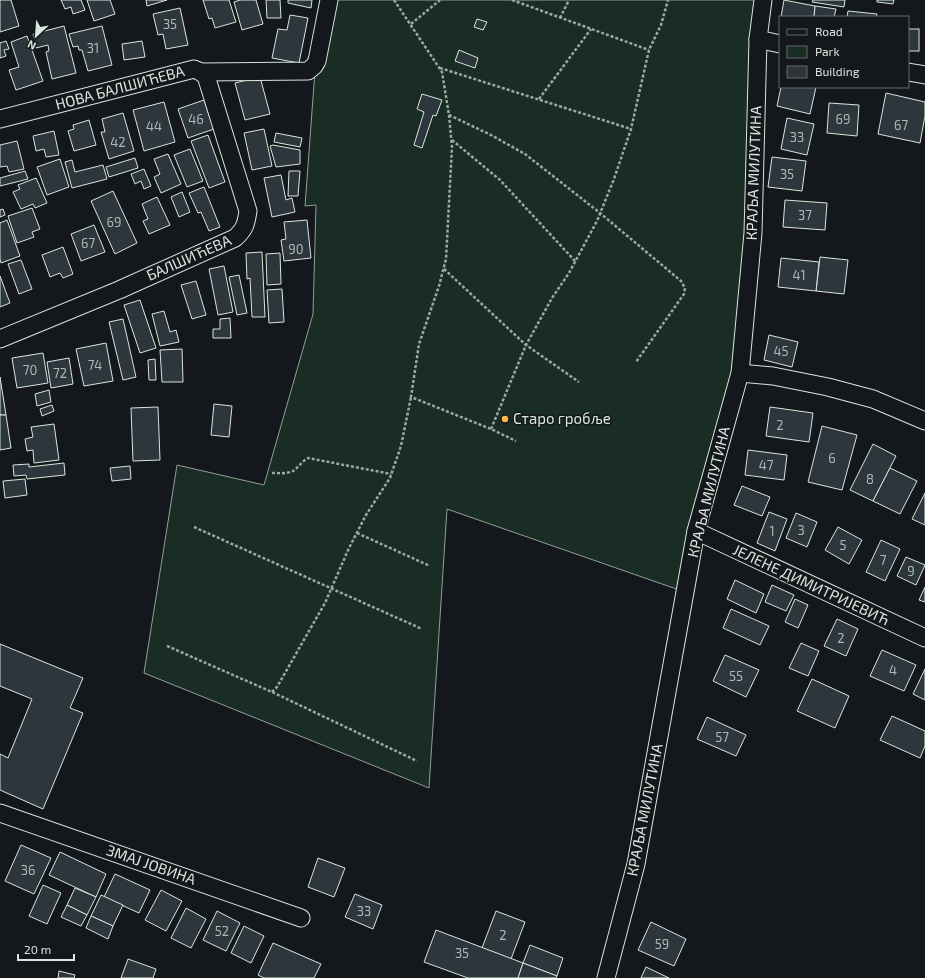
<svg xmlns="http://www.w3.org/2000/svg" width="925" height="978" font-family="'Exo 2',sans-serif">
<style>
.green{fill:#1a2d24;stroke:#939e99}
.building{fill:#2c363c;stroke:#d8e6dc}
.lines{fill:none;stroke-linecap:round;stroke-linejoin:round}
.street-casing{stroke:#d8e6dc;stroke-width:19}
.path{stroke:#9da8a2;stroke-width:2.5;stroke-dasharray:3 2;stroke-linecap:butt}
.street{stroke:#14181c;stroke-width:17}
.poi-dot{fill:#ffb74d;stroke:#14181c;stroke-width:1.5}
.labels{text-anchor:middle;stroke-width:3;stroke-linejoin:round;paint-order:stroke}
.number-label{font-size:13px;fill:#adbab4}
.street-label{font-size:15px;fill:#d8e6dc;stroke:#14181c}
.poi-label{font-size:15px;fill:#d8e6dc;stroke:#14181c;text-anchor:start}
</style>
<rect width="100%" height="100%" fill="#14181c"/>
<polygon class="green" points="324,0 763,0 740,373 685,592 447,509 429,788 144,673 177,465 264,485 313,314 316,205 305,206 316,57"/>
<g class="building">
<polygon points="0,0 11,0 19,26 0,32"/>
<polygon points="61,0 81,0 85,10 73,14 71,7 65,9"/>
<polygon points="87,0 110,0 115,14 94,21"/>
<polygon points="146,0 167,0 147,6"/>
<polygon points="203,0 229,0 236,22 215,28 212,18 209,19"/>
<polygon points="240,0 256,0 263,24 242,30 234,2"/>
<polygon points="266,0 280,0 281,18 267,18"/>
<polygon points="288,0 312,0 311,8 288,3"/>
<polygon points="784,0 815,6 814,17 781,17"/>
<polygon points="813,0 845,0 844,7 812,2"/>
<polygon points="877,0 894,0 893,4 877,2"/>
<polygon points="815,6 836,9 834,17 814,17"/>
<polygon points="180,8 188,45 166,49 163,34 158,35 153,14"/>
<polygon points="848,11 877,14 876,17 847,17"/>
<polygon points="290,15 308,18 299,63 272,58 278,29 287,30"/>
<polygon points="477,19 487,22 483,30 474,27"/>
<polygon points="64,26 76,73 52,79 46,52 49,51 48,45 36,48 33,34"/>
<polygon points="102,26 112,65 88,71 82,50 79,50 78,46 73,47 69,34"/>
<rect x="908" y="29" width="11" height="22"/>
<polygon points="27,36 43,81 16,90 9,70 19,67 11,42"/>
<polygon points="6,41 9,49 4,50 6,56 0,58 0,43"/>
<polygon points="142,41 145,57 124,60 122,44"/>
<polygon points="459,50 478,58 475,68 455,61"/>
<polygon points="260,77 270,114 245,120 235,83"/>
<polygon points="781,87 816,87 810,114 777,106"/>
<polygon points="886,93 925,102 925,116 920,143 878,134"/>
<polygon points="422,94 442,100 436,116 433,115 422,148 414,145 424,112 417,109"/>
<polygon points="204,100 214,129 188,138 178,109"/>
<polygon points="164,102 175,142 144,151 133,110"/>
<polygon points="829,103 859,105 857,136 827,133"/>
<polygon points="123,113 134,151 109,159 101,132 105,132 102,119"/>
<polygon points="787,118 814,124 807,155 781,149"/>
<polygon points="89,120 96,145 74,151 68,131 74,129 73,125"/>
<polygon points="264,129 272,166 252,170 244,133"/>
<polygon points="54,131 59,155 46,157 44,149 36,151 33,136"/>
<polygon points="276,133 302,138 300,147 274,142"/>
<polygon points="208,135 225,182 209,188 191,141"/>
<polygon points="17,141 24,169 9,172 7,166 0,167 0,145"/>
<polygon points="273,145 300,150 300,164 276,167 270,146"/>
<polygon points="190,149 203,181 187,187 174,155"/>
<polygon points="168,154 181,184 161,193 154,177 160,174 154,159"/>
<polygon points="772,157 806,161 802,191 768,187"/>
<polygon points="135,158 138,168 109,177 106,167"/>
<polygon points="60,159 69,187 47,195 37,167"/>
<polygon points="72,160 75,172 103,165 107,179 72,188 65,162"/>
<polygon points="144,169 151,186 144,189 141,181 135,184 131,174"/>
<polygon points="25,171 28,179 0,186 0,178"/>
<polygon points="289,171 300,171 298,196 288,196"/>
<polygon points="281,175 286,200 292,198 295,212 272,217 264,178"/>
<polygon points="36,178 47,203 35,208 33,204 21,209 13,192 20,189 18,185"/>
<polygon points="204,187 220,227 209,231 201,212 198,213 189,193"/>
<polygon points="113,191 137,243 115,254 91,201"/>
<polygon points="182,192 190,212 179,217 171,197"/>
<polygon points="157,197 170,225 149,234 143,221 148,219 142,204"/>
<polygon points="785,200 827,203 825,230 783,227"/>
<polygon points="32,208 40,229 32,232 34,237 17,243 8,216"/>
<polygon points="3,209 5,215 0,217 0,210"/>
<polygon points="7,220 20,256 1,263 0,259 0,223"/>
<polygon points="307,220 311,258 284,261 281,240 286,239 284,222"/>
<polygon points="94,225 105,252 81,261 71,234"/>
<polygon points="63,247 73,274 63,278 60,273 50,277 42,255"/>
<polygon points="262,252 265,317 252,317 250,278 247,279 246,253"/>
<polygon points="280,253 281,284 267,285 266,254"/>
<polygon points="820,257 848,260 844,294 816,291"/>
<polygon points="781,258 819,262 816,291 778,287"/>
<polygon points="21,260 32,289 19,294 8,264"/>
<polygon points="224,266 233,312 218,315 209,269"/>
<polygon points="239,275 247,313 237,315 229,277"/>
<polygon points="0,276 10,303 0,307"/>
<polygon points="196,281 206,315 192,319 181,285"/>
<polygon points="282,289 284,322 269,323 267,290"/>
<polygon points="140,300 156,348 140,353 124,305"/>
<polygon points="164,311 170,332 176,330 179,342 160,346 152,314"/>
<polygon points="230,318 231,338 213,338 213,329 220,329 220,319"/>
<polygon points="123,319 136,377 123,380 109,322"/>
<polygon points="769,335 798,342 792,367 764,360"/>
<polygon points="106,343 113,381 84,386 76,349"/>
<polygon points="182,349 183,382 162,382 160,350"/>
<polygon points="43,353 48,383 17,388 12,358"/>
<polygon points="69,358 73,384 51,388 47,362"/>
<polygon points="155,359 156,380 149,380 148,360"/>
<polygon points="0,377 6,415 0,415"/>
<polygon points="49,390 51,402 37,406 35,394"/>
<polygon points="214,404 232,406 229,437 211,435"/>
<polygon points="52,405 54,411 42,416 40,409"/>
<polygon points="158,407 160,460 133,461 131,408"/>
<polygon points="770,407 813,413 809,442 766,436"/>
<polygon points="0,415 6,415 11,448 0,450"/>
<polygon points="54,424 59,460 34,463 33,450 27,451 25,439 33,437 31,427"/>
<polygon points="822,426 857,435 842,490 808,482"/>
<polygon points="873,444 896,456 873,501 850,490"/>
<polygon points="748,450 787,455 784,480 745,475"/>
<polygon points="64,463 65,475 27,479 26,475 14,476 13,465 29,464 29,467"/>
<polygon points="130,466 131,479 112,481 110,468"/>
<polygon points="890,468 917,481 900,514 873,501"/>
<polygon points="25,479 27,495 5,498 3,481"/>
<polygon points="742,486 770,497 762,516 734,505"/>
<polygon points="925,493 925,525 912,519"/>
<polygon points="769,512 787,519 775,551 757,543"/>
<polygon points="796,513 817,522 807,547 786,538"/>
<polygon points="838,527 862,540 849,564 825,550"/>
<polygon points="881,540 900,549 885,581 866,572"/>
<polygon points="906,557 925,565 916,585 897,576"/>
<polygon points="735,580 764,594 756,613 727,599"/>
<polygon points="772,585 794,595 786,611 765,602"/>
<polygon points="925,587 925,602 919,600"/>
<polygon points="795,599 808,605 798,628 785,622"/>
<polygon points="731,609 769,626 760,645 723,628"/>
<polygon points="837,619 858,629 846,656 824,646"/>
<polygon points="801,643 819,651 808,676 789,668"/>
<polygon points="0,644 83,678 70,708 83,713 43,809 0,790 0,754 8,758 32,699 0,686"/>
<polygon points="882,650 916,665 904,691 870,676"/>
<polygon points="725,655 759,670 746,697 713,681"/>
<polygon points="925,669 925,700 913,694"/>
<polygon points="812,679 849,696 835,728 797,711"/>
<polygon points="892,716 925,731 925,746 920,758 880,740"/>
<polygon points="707,717 746,735 736,756 697,739"/>
<polygon points="21,845 51,858 34,894 5,881"/>
<polygon points="60,852 106,874 96,897 49,875"/>
<polygon points="318,858 345,868 334,897 308,887"/>
<polygon points="115,874 150,890 139,913 104,897"/>
<polygon points="43,885 61,893 47,924 29,916"/>
<polygon points="75,888 96,897 87,915 67,905"/>
<polygon points="161,890 182,901 166,931 145,920"/>
<polygon points="355,894 382,905 373,929 345,917"/>
<polygon points="101,895 123,905 113,926 91,916"/>
<polygon points="67,905 87,915 81,926 61,917"/>
<polygon points="186,908 206,919 191,948 171,938"/>
<polygon points="217,911 240,923 226,951 203,940"/>
<polygon points="496,911 525,922 511,959 482,948"/>
<polygon points="91,916 113,926 108,939 86,928"/>
<polygon points="651,922 686,939 674,966 638,950"/>
<polygon points="244,926 264,936 251,963 231,953"/>
<polygon points="436,930 523,963 518,978 468,978 424,962"/>
<polygon points="273,943 321,964 314,978 264,978 258,975"/>
<polygon points="530,945 563,958 557,976 523,963"/>
<polygon points="128,959 156,969 153,978 121,978"/>
<polygon points="523,963 557,976 556,978 518,978"/>
<polygon points="646,967 669,978 641,978"/>
<polygon points="59,971 75,975 74,978 58,978"/>
</g>
<g class="lines">
<g class="street-casing">
<g id="street">
<polyline points="758,39 780,44"/>
<polyline points="908,72 925,75"/>
<polyline points="0,119 194,69 201,72 308,71 314,66 317,61 329,0"/>
<path d="M0 339 119 290 235 238C245 229 246 224 248 211L206 76 201 72"/>
<polyline points="740,373 773,376 828,387 873,399 925,421"/>
<polyline points="696,531 925,638"/>
<polyline points="0,813 301,918"/>
<polyline points="606,978 636,864 696,531 740,373 753,233 758,39 763,0"/>
</g>
</g>
<g class="path">
<polyline points="394,0 442,72 449,115 452,147 446,259 439,286 419,344 411,397 491,429 516,441"/>
<polyline points="512,0 649,50"/>
<polyline points="560,18 569,0"/>
<polyline points="411,24 440,0"/>
<polyline points="440,68 631,129"/>
<polyline points="539,99 591,29"/>
<polyline points="449,115 491,135 525,154 600,213 681,281 685,288 684,294 636,362"/>
<polyline points="452,140 500,180 575,261"/>
<polyline points="444,269 526,345 579,382"/>
<polyline points="491,429 526,345 552,298 569,273 597,221 614,179 631,129 649,50 661,25 668,0"/>
<path d="M272 473C279 473 287 474 293 471 297 469 302 461 308 458L391 474"/>
<polyline points="194,527 422,629"/>
<polyline points="357,533 430,566"/>
<polyline points="167,646 272,692 417,761"/>
<polyline points="272,692 277,687 325,603 349,548 366,515 390,478 401,446 411,397"/>
</g>
<use href="#street" class="street"/>
</g>
<circle class="poi-dot" cx="505" cy="419" r="4"/>
<g class="labels">
<g class="number-label">
<text x="170" y="29">35</text>
<text x="93" y="53">31</text>
<text x="196" y="124">46</text>
<text x="843" y="124">69</text>
<text x="901" y="130">67</text>
<text x="154" y="131">44</text>
<text x="797" y="142">33</text>
<text x="118" y="147">42</text>
<text x="787" y="179">35</text>
<text x="805" y="220">37</text>
<text x="114" y="227">69</text>
<text x="88" y="248">67</text>
<text x="296" y="254">90</text>
<text x="799" y="280">41</text>
<text x="781" y="356">45</text>
<text x="95" y="370">74</text>
<text x="30" y="375">70</text>
<text x="60" y="378">72</text>
<text x="780" y="430">2</text>
<text x="832" y="463">6</text>
<text x="766" y="470">47</text>
<text x="870" y="484">8</text>
<text x="801" y="535">3</text>
<text x="772" y="536">1</text>
<text x="843" y="550">5</text>
<text x="883" y="565">7</text>
<text x="911" y="576">9</text>
<text x="841" y="643">2</text>
<text x="893" y="675">4</text>
<text x="736" y="681">55</text>
<text x="722" y="742">57</text>
<text x="28" y="875">36</text>
<text x="364" y="916">33</text>
<text x="222" y="936">52</text>
<text x="503" y="940">2</text>
<text x="662" y="949">59</text>
<text x="462" y="958">35</text>
</g>
<g class="street-label">
<text transform="translate(120 88) rotate(-15)" y="5">НОВА БАЛШИЋЕВА</text>
<text transform="translate(754 173) rotate(-88)" y="5">КРАЉА МИЛУТИНА</text>
<text transform="translate(189 258) rotate(-24)" y="5">БАЛШИЋЕВА</text>
<text transform="translate(709 492) rotate(-76)" y="5">КРАЉА МИЛУТИНА</text>
<text transform="translate(811 585) rotate(25)" y="5">ЈЕЛЕНЕ ДИМИТРИЈЕВИЋ</text>
<text transform="translate(645 810) rotate(-79)" y="5">КРАЉА МИЛУТИНА</text>
<text transform="translate(151 865) rotate(19)" y="5">ЗМАЈ ЈОВИНА</text>
</g>
<g class="poi-label">
<text x="513" y="424">Старо гробље</text>
</g>
</g>
<rect x="779" y="16" width="130" height="72" fill="#14181c" stroke="#626a69"/>
<rect x="787" y="29" width="20" height="6" fill="#14181c" stroke="#626a69"/>
<text x="815" y="36" font-size="12" fill="#d8e6dc">Road</text>
<rect x="787" y="46" width="20" height="12" fill="#1a2d24" stroke="#626a69"/>
<text x="815" y="56" font-size="12" fill="#d8e6dc">Park</text>
<rect x="787" y="66" width="20" height="12" fill="#2c363c" stroke="#626a69"/>
<text x="815" y="76" font-size="12" fill="#d8e6dc">Building</text>
<g transform="translate(36 36) rotate(206)" stroke="#14181c" stroke-width="3" paint-order="stroke">
<path d="M0-3L7 15L0 10L-7 15Z" fill="#d8e6dc"/>
<text y="-6" font-size="11" font-weight="bold" text-anchor="middle" fill="#d8e6dc">N</text>
</g>
<path d="M18 954v6h56v-6" fill="none" stroke="#d8e6dc" stroke-width="2"/>
<text x="24" y="954" font-size="12" fill="#d8e6dc" stroke="#14181c" stroke-width="3" paint-order="stroke">20 m</text>
</svg>
